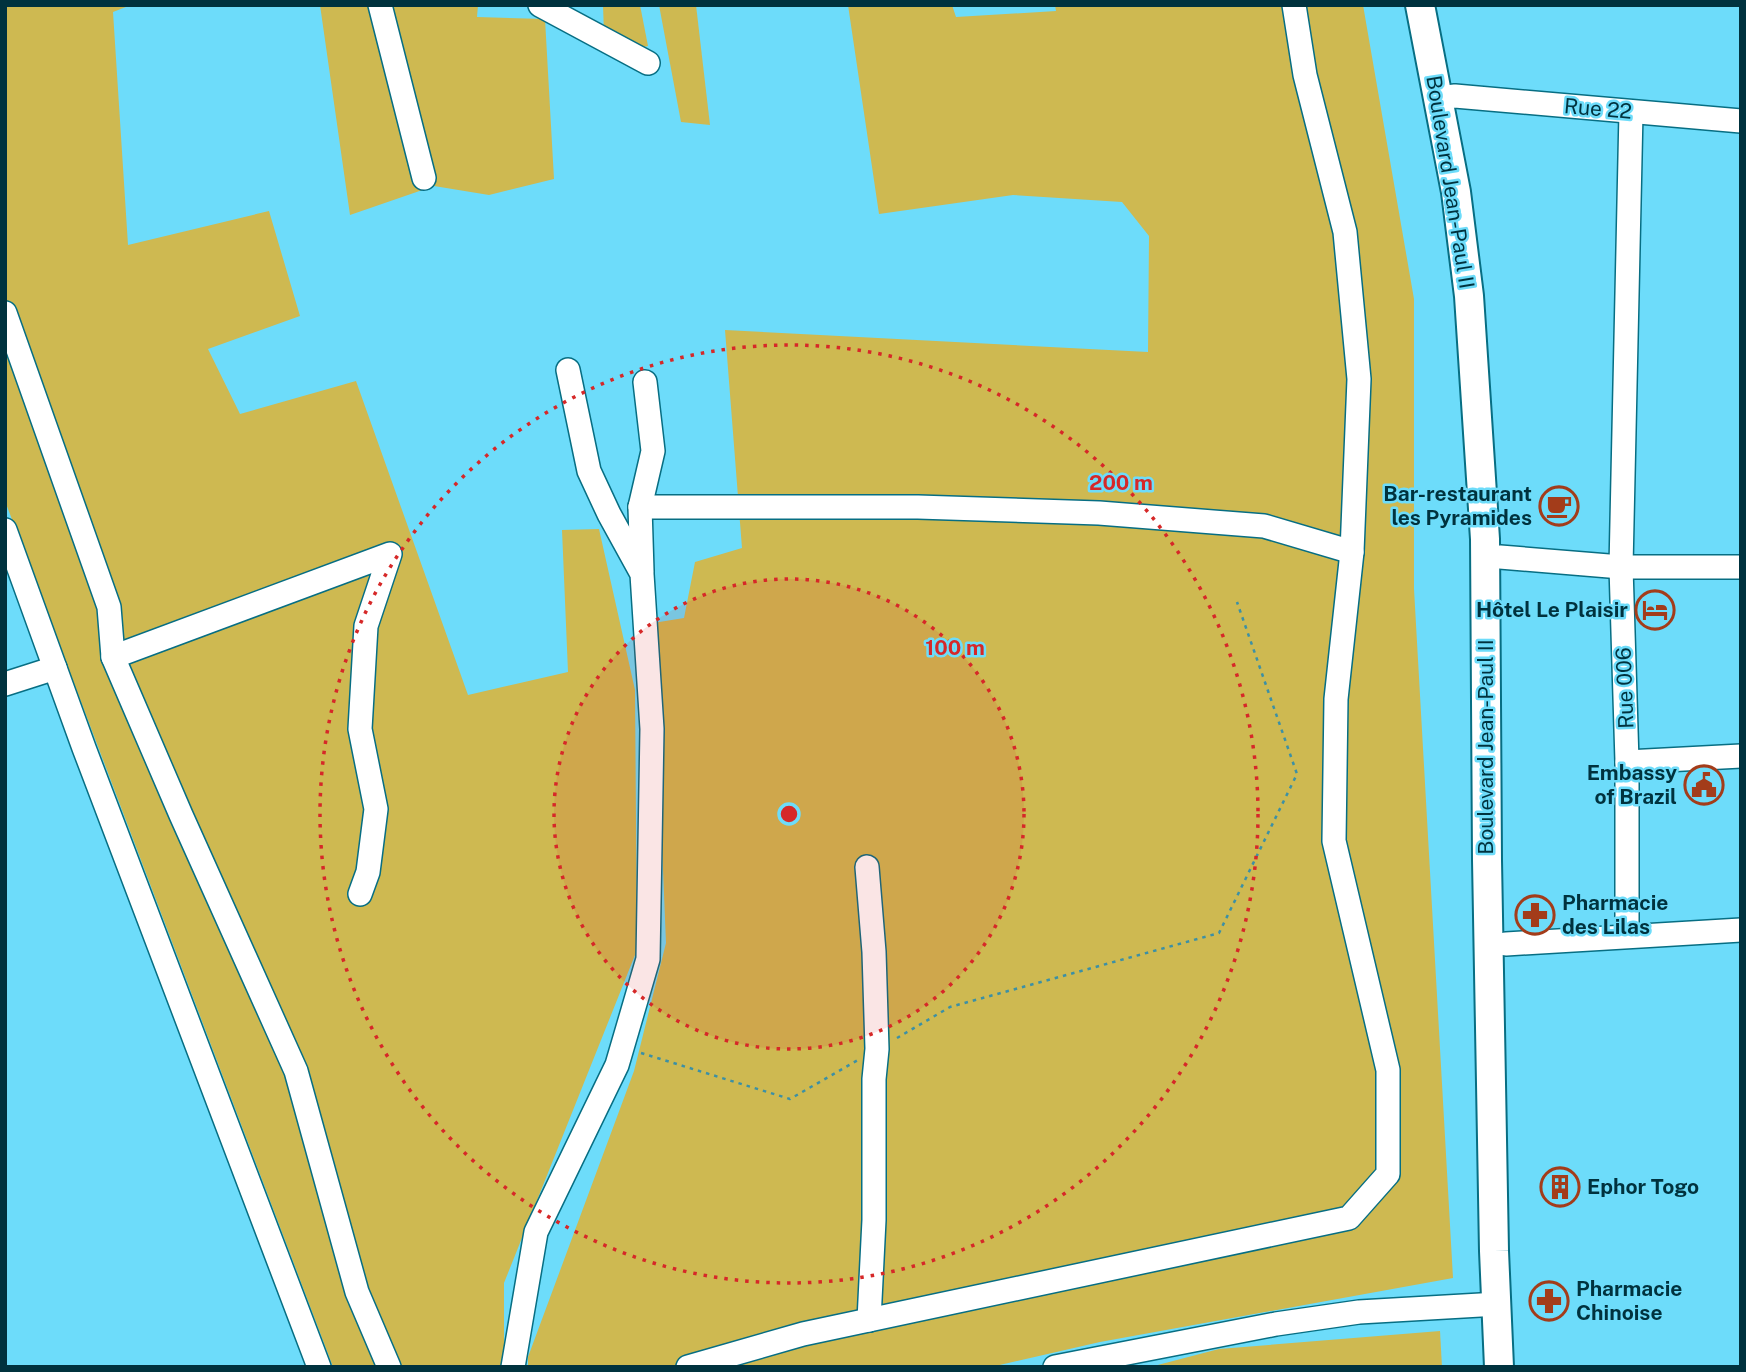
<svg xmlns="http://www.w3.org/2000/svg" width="1746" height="1372" font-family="'Public Sans',sans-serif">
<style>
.green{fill:#ceb951}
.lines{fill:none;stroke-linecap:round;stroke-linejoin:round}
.minor-casing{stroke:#076e83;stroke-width:26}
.major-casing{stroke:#076e83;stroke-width:32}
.path{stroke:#3c90a5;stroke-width:2.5;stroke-dasharray:3.5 5;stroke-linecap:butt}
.minor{stroke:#fff;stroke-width:23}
.major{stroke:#fff;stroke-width:28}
.ring{fill:none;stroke:#d62828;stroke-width:3.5;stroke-dasharray:3.5 7}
.labels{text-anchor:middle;stroke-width:5;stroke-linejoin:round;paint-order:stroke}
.street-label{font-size:21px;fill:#00323e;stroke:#6ddcfa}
.poi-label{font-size:21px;font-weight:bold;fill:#00323e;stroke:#6ddcfa;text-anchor:end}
.centre{fill:#d62828;stroke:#6ddcfa;stroke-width:3.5}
.ring-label{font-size:21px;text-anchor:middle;font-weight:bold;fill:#d62828;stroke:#6ddcfa;stroke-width:5;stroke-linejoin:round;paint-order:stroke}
</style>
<rect width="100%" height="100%" fill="#6ddcfa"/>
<g class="green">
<polygon points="5,5 131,5 113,12 128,245 269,211 300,316 208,349 240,414 356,381 468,695 568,672 562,530 599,529 635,690 637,950 504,1283 504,1367 333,1367 5,501"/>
<polygon points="320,5 478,5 477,17 545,19 554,179 489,195 434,186 350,215"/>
<polygon points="603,5 640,5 648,46 634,49 604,34"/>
<polygon points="659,5 696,5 710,125 681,122"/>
<polygon points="848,5 952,5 956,17 1056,11 1055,5 1363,5 1414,299 1414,589 1453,1278 1100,1342 991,1367 528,1367 528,1357 634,1071 666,943 653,623 684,618 695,562 742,548 725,330 1148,352 1149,236 1122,202 1013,195 879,214"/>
<polygon points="1440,1331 1442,1367 1150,1367 1219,1349"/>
</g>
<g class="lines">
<g class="minor-casing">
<g id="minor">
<polyline points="380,5 424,178"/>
<polyline points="540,5 648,63"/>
<polyline points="1438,98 1455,96 1741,121"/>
<polyline points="5,313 109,607 113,657 181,815 296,1071 357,1292 389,1367"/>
<polyline points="640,507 918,507 1099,513 1264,526 1352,552"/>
<polyline points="5,530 84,748 319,1367"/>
<polyline points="1500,557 1621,567 1741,567"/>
<polyline points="642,571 640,507 653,451 645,382"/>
<polyline points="113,657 390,554 366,626 360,729 376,809 368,872 360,894"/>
<polyline points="5,684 55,668"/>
<polyline points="1627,762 1741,756"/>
<polyline points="867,867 874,952 877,1049 874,1079 874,1220 869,1320"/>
<polyline points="1627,936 1627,762 1621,567 1631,112"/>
<polyline points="1506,944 1741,930"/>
<polyline points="513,1367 536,1232 617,1065 648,959 652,729 642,574 609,514 589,471 568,370"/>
<polyline points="688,1367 803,1334 1349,1218 1388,1174 1388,1070 1334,841 1336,699 1352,552 1359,379 1345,232 1305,75 1294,5"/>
<polyline points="1055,1367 1276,1324 1359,1312 1498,1304"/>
</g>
</g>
<g class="major-casing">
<polyline id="major" points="1420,5 1456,192 1469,296 1485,539 1487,860 1494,1251 1499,1367"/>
</g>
<g class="path">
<polyline points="897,1038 950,1007 1219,933 1297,774 1237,602"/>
<polyline points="641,1053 790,1099 858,1060"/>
</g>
<use href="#minor" class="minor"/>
<use href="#major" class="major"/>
</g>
<circle cx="789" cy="814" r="235" fill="#d62828" fill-opacity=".12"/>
<g class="ring">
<circle cx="789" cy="814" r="235"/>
<circle cx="789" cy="814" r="469"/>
</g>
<defs>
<g id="cafe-ring" transform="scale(2.0125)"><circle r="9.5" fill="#6ddcfa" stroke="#a33c1a" stroke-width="1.5"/><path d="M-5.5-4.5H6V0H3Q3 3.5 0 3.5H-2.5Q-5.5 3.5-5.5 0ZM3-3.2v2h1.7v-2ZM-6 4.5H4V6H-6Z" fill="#a33c1a"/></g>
<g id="hotel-ring" transform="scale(2.0125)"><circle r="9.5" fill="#6ddcfa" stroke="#a33c1a" stroke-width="1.5"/><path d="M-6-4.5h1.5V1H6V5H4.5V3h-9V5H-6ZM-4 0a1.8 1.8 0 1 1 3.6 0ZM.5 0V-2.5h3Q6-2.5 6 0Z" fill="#a33c1a"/></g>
<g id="civic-ring" transform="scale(2.0125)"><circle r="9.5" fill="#6ddcfa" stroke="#a33c1a" stroke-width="1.5"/><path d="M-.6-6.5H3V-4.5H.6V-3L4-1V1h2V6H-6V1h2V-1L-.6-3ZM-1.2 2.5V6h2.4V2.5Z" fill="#a33c1a"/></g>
<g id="pharmacy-ring" transform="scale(2.0125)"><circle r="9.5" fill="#6ddcfa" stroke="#a33c1a" stroke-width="1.5"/><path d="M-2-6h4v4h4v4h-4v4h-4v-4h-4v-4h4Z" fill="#a33c1a"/></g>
<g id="building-ring" transform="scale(2.0125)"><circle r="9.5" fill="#6ddcfa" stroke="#a33c1a" stroke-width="1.5"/><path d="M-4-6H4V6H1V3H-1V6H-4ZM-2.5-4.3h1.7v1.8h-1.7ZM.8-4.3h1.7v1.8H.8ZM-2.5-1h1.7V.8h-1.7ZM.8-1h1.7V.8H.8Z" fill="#a33c1a"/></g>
</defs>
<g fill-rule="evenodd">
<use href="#cafe-ring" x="1559" y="506"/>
<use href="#hotel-ring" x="1655" y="610"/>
<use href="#civic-ring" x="1704" y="785"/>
<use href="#pharmacy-ring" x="1535" y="915"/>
<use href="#building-ring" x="1560" y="1187"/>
<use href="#pharmacy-ring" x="1549" y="1301"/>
</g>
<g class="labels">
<g class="street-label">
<text transform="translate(1598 109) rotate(5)" y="7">Rue 22</text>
<text transform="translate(1450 182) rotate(81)" y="7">Boulevard Jean-Paul II</text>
<text transform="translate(1625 688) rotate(-92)" y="7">Rue 006</text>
<text transform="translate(1486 747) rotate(-90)" y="7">Boulevard Jean-Paul II</text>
</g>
<g class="poi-label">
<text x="1532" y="501">Bar-restaurant<tspan x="1532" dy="24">les Pyramides</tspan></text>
<text x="1628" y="617">Hôtel Le Plaisir</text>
<text x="1677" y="780">Embassy<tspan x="1677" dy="24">of Brazil</tspan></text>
<text x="1562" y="910" text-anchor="start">Pharmacie<tspan x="1562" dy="24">des Lilas</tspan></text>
<text x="1587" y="1194" text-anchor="start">Ephor Togo</text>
<text x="1576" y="1296" text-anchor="start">Pharmacie<tspan x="1576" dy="24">Chinoise</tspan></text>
</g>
</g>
<circle cx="789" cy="814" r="10" class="centre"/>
<g class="ring-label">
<text x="1121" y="490">200 m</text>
<text x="955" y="655">100 m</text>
</g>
<rect width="1746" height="1372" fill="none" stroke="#00323e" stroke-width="14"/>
</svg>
